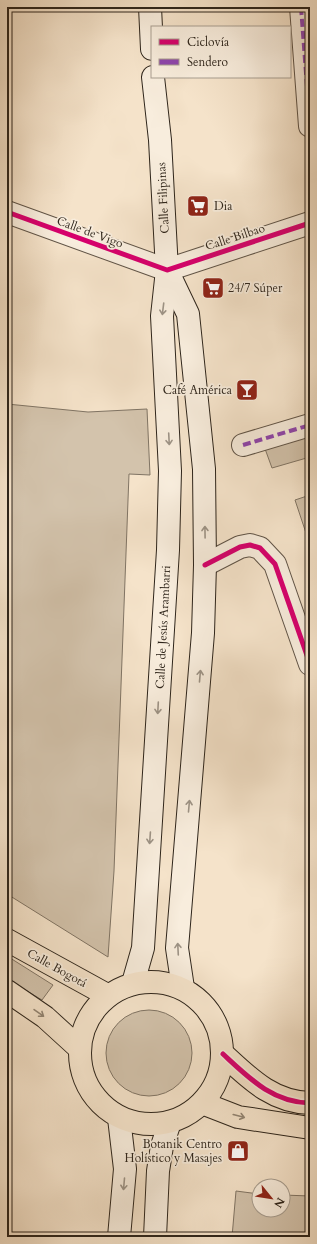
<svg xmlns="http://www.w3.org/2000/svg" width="317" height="1244" font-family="Cardo,serif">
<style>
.green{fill:#d3c3ac;stroke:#807464}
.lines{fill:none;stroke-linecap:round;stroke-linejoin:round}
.street-casing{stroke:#605447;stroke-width:24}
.secondary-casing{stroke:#2e251b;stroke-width:24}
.primary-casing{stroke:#2e251b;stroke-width:24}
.street{stroke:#f8eddd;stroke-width:22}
.secondary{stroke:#f8eddd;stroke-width:22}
.primary{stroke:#f5e3ca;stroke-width:22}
.quiet{stroke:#8e44ad;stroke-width:4;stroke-dasharray:8 4;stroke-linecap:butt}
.cycleway-casing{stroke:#f8eddd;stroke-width:8}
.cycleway{stroke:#d6006c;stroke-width:5}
.oneway{stroke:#9d9386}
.oneway2{stroke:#928472}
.labels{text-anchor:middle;stroke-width:3.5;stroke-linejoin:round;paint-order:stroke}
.street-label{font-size:12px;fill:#2e251b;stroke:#f8eddd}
.poi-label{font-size:12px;fill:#2e251b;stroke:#f8eddd;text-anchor:start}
</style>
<rect width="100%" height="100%" fill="#f5e3ca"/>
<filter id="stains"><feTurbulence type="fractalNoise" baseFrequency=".005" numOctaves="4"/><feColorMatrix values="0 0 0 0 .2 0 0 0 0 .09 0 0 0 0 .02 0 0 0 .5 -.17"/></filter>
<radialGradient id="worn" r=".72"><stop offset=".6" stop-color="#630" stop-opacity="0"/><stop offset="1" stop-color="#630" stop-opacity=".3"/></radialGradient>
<g class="green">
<polygon points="7,404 88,412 147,409 150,475 129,474 114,871 108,957 7,894"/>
<polygon points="310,433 310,457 272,468 264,446"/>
<polygon points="310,495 310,545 295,500"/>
<polygon points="7,956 53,985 42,1000 7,979"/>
<circle cx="149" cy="1053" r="43"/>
<polygon points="236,1191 259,1194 259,1210 283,1210 283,1195 310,1196 310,1237 232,1237"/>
</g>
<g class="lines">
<g class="street-casing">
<g id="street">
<polyline points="301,7 310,126"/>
<polyline points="7,212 167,270 310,223"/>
<polyline points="243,445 310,425"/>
<polyline points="205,565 240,547 250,545 260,548 275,564 310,664"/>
</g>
</g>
<g class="secondary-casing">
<g id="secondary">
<polyline points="150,7 152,49"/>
<polyline points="153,77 160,140 167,270 188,314 204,469 205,565 203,633 177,948 183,988"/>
<polyline points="133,983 143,948 168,550 170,471 162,316 167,270"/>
<polyline points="119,1118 125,1169 119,1237"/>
<polyline points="155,1237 158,1171 162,1146 170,1122"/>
</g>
</g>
<g class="primary-casing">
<g id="primary">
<polyline points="7,940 107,995"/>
<circle cx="151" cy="1053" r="71"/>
<polyline points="7,991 45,1017 79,1048"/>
<path d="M223 1054C249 1078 272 1102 310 1103"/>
<polyline points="202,1103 238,1117 310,1128"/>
</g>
</g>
<use href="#street" class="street"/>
<use href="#secondary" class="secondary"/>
<use href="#primary" class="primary"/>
<g class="quiet">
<polyline points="301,7 310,126"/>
<polyline points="243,445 310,425"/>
</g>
<g class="cycleway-casing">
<g id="cycleway">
<polyline points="7,212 167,270 310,223"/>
<polyline points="205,565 240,547 250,545 260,548 275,564 310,664"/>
<path d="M223 1054C249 1078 272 1102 310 1103"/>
</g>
</g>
<use href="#cycleway" class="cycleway"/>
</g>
<defs><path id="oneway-shaft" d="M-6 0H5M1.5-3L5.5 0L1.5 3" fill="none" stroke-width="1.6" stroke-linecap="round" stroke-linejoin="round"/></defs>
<g class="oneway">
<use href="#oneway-shaft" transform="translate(163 309) rotate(97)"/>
<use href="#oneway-shaft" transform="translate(169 439) rotate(87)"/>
<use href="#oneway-shaft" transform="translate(205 532) rotate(-91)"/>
<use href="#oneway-shaft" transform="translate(200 676) rotate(-85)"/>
<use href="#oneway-shaft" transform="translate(158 708) rotate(93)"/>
<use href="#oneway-shaft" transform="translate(189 806) rotate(-85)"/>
<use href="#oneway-shaft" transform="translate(150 838) rotate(94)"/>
<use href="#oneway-shaft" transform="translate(178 949) rotate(-93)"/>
<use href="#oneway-shaft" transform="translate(124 1184) rotate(95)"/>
</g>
<g class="oneway2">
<use href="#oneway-shaft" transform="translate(39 1013) rotate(35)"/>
<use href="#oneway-shaft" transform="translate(239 1116) rotate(15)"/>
</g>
<defs>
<g id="supermarket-square" transform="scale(1.15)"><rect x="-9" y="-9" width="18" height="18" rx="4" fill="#8f2418" stroke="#f8eddd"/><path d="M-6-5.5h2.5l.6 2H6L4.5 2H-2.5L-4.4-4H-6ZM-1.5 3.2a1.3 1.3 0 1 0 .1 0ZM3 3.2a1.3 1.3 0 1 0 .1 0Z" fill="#fff"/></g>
<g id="bar-square" transform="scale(1.15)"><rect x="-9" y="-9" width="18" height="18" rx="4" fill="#8f2418" stroke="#f8eddd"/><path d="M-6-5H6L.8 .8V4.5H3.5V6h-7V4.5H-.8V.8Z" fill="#fff"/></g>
<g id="shop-square" transform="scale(1.15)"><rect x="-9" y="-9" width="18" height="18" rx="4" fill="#8f2418" stroke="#f8eddd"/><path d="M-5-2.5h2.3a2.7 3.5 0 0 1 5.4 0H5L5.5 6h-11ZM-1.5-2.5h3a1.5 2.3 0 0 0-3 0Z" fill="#fff"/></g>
</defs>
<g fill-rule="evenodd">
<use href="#supermarket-square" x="198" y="206"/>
<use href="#supermarket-square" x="213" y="288"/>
<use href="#bar-square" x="247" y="390"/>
<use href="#shop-square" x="238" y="1151"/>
</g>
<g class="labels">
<g class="street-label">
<text transform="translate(163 198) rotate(-93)" y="4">Calle Filipinas</text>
<text transform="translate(90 232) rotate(20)" y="4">Calle de Vigo</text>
<text transform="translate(235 237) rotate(-18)" y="4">Calle Bilbao</text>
<text transform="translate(163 627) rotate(-87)" y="4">Calle de Jesús Arambarri</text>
<text transform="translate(57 968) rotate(29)" y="4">Calle Bogotá</text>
</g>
<g class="poi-label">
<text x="214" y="210">Dia</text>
<text x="228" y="292">24/7 Súper</text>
<text x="232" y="394" text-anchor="end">Café América</text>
<text x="222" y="1148" text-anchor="end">Botanik Centro<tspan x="222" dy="14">Holístico y Masajes</tspan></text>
</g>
</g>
<rect width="317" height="1244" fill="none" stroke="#f5e3ca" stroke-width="24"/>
<rect x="8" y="8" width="301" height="1228" fill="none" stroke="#2e251b" stroke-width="2"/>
<rect x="12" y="12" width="293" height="1220" fill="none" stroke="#2e251b"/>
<rect x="151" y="26" width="140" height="52" fill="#f8eddd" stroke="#a79d8f"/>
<rect x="159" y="39" width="20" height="6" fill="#d6006c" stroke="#a79d8f"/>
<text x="187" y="46" font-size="12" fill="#2e251b">Ciclovía</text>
<rect x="159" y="59" width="20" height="6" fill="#8e44ad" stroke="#a79d8f"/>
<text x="187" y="66" font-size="12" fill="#2e251b">Sendero</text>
<g transform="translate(271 1198) rotate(120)"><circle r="19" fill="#f8eddd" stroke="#a79d8f"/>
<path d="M0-3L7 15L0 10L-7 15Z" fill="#8f2418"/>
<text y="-6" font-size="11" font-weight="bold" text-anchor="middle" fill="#2e251b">N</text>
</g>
<rect width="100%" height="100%" filter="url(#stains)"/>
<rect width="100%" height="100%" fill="url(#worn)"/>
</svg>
